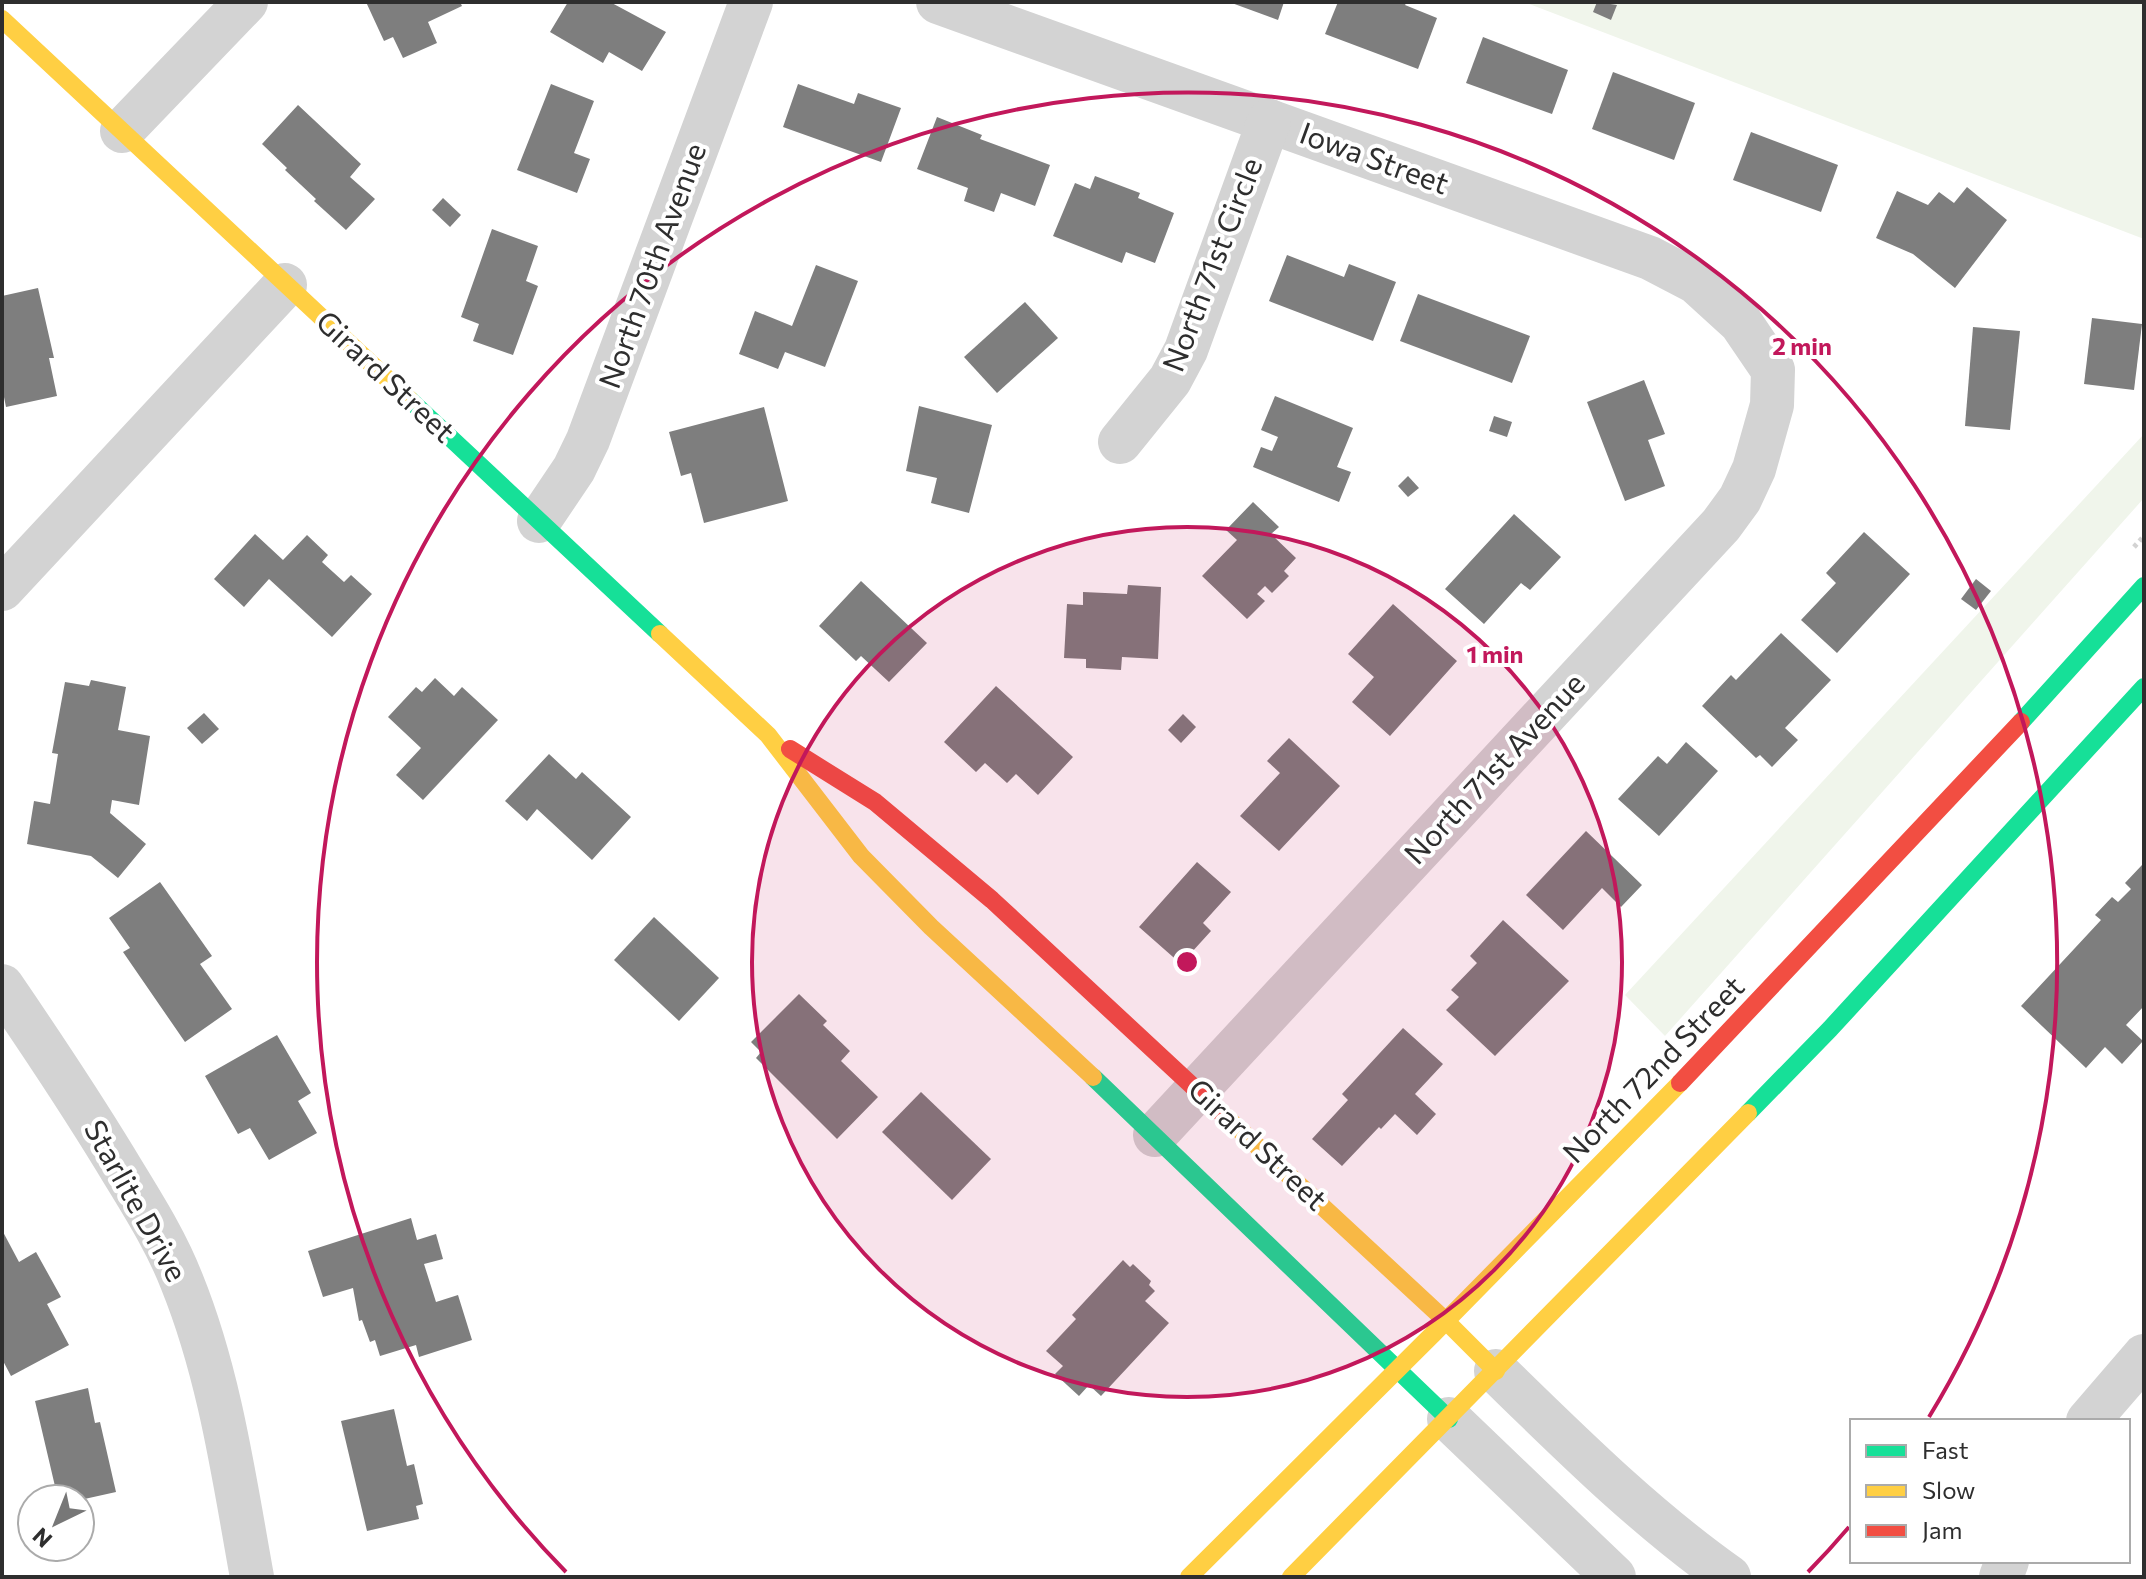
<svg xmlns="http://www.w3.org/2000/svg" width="2146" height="1579" font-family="Commissioner,sans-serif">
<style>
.green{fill:#f0f5eb}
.building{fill:#7e7e7e}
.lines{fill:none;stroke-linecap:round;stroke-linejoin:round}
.path{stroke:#d3d3d3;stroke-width:5;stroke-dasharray:4 4;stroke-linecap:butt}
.street{stroke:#d3d3d3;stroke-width:44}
.fast{stroke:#16e098;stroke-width:18}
.slow{stroke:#ffcf43;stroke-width:18}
.jam{stroke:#f24e42;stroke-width:18}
.ring{fill:none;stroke:#c2185b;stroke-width:4}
.labels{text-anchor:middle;stroke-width:8;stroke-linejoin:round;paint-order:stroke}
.street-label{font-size:30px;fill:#2e2e2e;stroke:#fff}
.centre{fill:#c2185b;stroke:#fff;stroke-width:4}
.ring-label{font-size:24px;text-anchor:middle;font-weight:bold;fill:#c2185b;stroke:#fff;stroke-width:8;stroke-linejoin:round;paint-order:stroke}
</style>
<rect width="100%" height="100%" fill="#fff"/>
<g class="green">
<polygon points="1524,2 2144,2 2144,239"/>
<polygon points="2144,434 2144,498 1665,1036 1625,995"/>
</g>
<g class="building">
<polygon points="366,2 460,2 462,6 428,22 437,43 403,58 393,37 384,41"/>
<polygon points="568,2 610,2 666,32 642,71 609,52 603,63 550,32"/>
<polygon points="1229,2 1284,2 1278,20"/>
<polygon points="1338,2 1407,2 1405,5 1437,18 1418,69 1325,34"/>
<polygon points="1597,2 1617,5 1611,20 1593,12"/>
<polygon points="1483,37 1568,70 1552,114 1466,83"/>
<polygon points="1613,72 1695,103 1674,160 1592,129"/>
<polygon points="551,84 594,101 574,153 590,159 577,193 517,170"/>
<polygon points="798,84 854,104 858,93 901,108 881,162 783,127"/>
<polygon points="298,105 361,164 350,177 375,199 346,230 314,201 316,199 285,170 287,168 262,144"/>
<polygon points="937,117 982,135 980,139 1050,165 1035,206 1001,193 994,212 964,201 968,188 917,169"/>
<polygon points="1751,132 1838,165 1821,212 1733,180"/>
<polygon points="1095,176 1140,193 1138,198 1174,213 1155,263 1126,252 1122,263 1053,236 1075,183 1090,189"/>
<polygon points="1967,187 2007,220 1955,288 1913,254 1876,238 1897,191 1928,205 1939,192 1954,203"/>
<polygon points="443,198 461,215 450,227 432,210"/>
<polygon points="492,229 538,246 526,281 538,286 513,355 473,341 479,324 461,317"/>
<polygon points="1287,255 1344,277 1349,264 1396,282 1373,341 1269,301"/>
<polygon points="816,265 858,281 825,367 785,352 778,369 739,354 755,311 792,326"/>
<polygon points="38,288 54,358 49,358 57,396 6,407 2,387 2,296"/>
<polygon points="1418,294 1530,336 1512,383 1400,341"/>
<polygon points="1025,302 1058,338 997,393 964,357"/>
<polygon points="2092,318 2142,324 2134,390 2084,384"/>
<polygon points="1973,327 2020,331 2010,430 1965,426"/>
<polygon points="1644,380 1665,434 1648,440 1665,486 1625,501 1587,402"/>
<polygon points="1275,396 1353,428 1337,467 1351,472 1339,502 1253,467 1261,447 1272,451 1278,437 1261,430"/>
<polygon points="919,406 992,425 969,513 931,503 937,478 906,471"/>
<polygon points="764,407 788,501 704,523 691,473 681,476 669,432"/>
<polygon points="1494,416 1512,422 1507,437 1489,431"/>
<polygon points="1408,476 1419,488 1408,497 1398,486"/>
<polygon points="1253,502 1279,527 1271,534 1296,558 1284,571 1289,576 1272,593 1265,586 1257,594 1265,601 1247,619 1202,576 1237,540 1226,530"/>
<polygon points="1514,514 1561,557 1530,590 1521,583 1484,624 1445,589"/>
<polygon points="1864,532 1910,574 1837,653 1801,620 1836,583 1826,573"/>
<polygon points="255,534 283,560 307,535 328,555 322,562 344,582 351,575 372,594 332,637 269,579 244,607 214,579"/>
<polygon points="1976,579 1991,591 1976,610 1961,599"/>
<polygon points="861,581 927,643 889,682 861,656 856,661 819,626"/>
<polygon points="1128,585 1161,587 1158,659 1122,657 1121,670 1086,668 1086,659 1064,658 1067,604 1083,605 1083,592 1127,594"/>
<polygon points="1393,604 1457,661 1390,736 1352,702 1374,677 1348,654"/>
<polygon points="1781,633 1831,680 1785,728 1798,740 1772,767 1760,755 1756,758 1702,706 1731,675 1736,680"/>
<polygon points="435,678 454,696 462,687 498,720 423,800 396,775 421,748 388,717 416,687 422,692"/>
<polygon points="91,680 126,687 118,730 150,736 139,805 112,800 110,813 146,844 118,878 91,856 27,844 34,801 50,804 58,754 52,753 65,682 89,686"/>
<polygon points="996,686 1073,757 1038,795 1016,774 1007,783 985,763 976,772 944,742"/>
<polygon points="204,713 219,729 202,744 187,728"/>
<polygon points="1183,714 1196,727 1181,743 1168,730"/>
<polygon points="1289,738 1340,786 1279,851 1240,816 1280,773 1267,761"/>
<polygon points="1686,742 1718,771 1659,836 1618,799 1658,756 1667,764"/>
<polygon points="549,754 576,779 582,772 631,817 592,860 537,809 527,821 505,801"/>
<polygon points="1586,831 1642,885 1621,907 1602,888 1563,930 1526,895"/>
<polygon points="1197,862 1231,892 1203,923 1211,931 1181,964 1139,927"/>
<polygon points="2142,865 2144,867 2144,1006 2126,1025 2143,1041 2122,1064 2105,1047 2086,1068 2021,1006 2101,920 2095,915 2112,897 2118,902 2131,889 2125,883"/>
<polygon points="160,882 212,956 200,964 232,1009 185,1042 123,952 130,948 109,918"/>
<polygon points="654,917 719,978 679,1021 614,960"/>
<polygon points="1503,920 1569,981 1495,1056 1446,1010 1459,997 1451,990 1477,963 1470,956"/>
<polygon points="799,994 827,1021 823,1025 850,1051 841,1061 878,1097 837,1139 756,1058 761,1052 751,1042"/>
<polygon points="1403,1028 1443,1064 1415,1094 1436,1114 1417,1135 1395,1114 1381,1129 1379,1127 1342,1166 1312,1139 1348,1100 1342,1094"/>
<polygon points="277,1035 311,1093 298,1101 317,1133 269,1160 250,1128 238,1134 205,1076"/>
<polygon points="921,1092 991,1159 952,1200 882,1132"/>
<polygon points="411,1218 417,1240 436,1234 443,1259 424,1264 436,1302 458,1295 472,1340 419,1357 416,1345 380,1356 375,1340 370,1342 362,1320 359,1321 353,1288 323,1297 308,1251"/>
<polygon points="2,1230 19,1262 36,1252 61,1297 47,1304 69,1345 11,1376 2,1359"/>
<polygon points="1123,1260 1130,1267 1133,1264 1151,1281 1149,1285 1155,1291 1145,1301 1169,1323 1101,1396 1089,1385 1079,1396 1055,1374 1063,1366 1046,1351 1076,1319 1072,1315"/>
<polygon points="88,1388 95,1423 100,1422 116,1492 80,1500 58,1499 35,1401"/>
<polygon points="394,1409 407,1466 414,1464 423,1504 416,1506 419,1519 367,1531 341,1421"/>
</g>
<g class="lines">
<polyline class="path" points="2134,547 2144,536"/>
<g class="street">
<polyline points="938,2 1650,258 1696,282 1741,323 1773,370 1772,405 1754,469 1740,499 1721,525 1155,1135"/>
<polyline points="122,131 246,2"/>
<polyline points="1120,442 1170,380 1186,350 1269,121"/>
<polyline points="539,521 574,469 588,440 751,2"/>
<polyline points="2,589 285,285"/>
<path d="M2 986C41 1043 79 1100 115 1159 139 1199 165 1238 182 1282 220 1376 234 1478 252 1577"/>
<path d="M1496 1371C1570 1443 1644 1517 1729 1577"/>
<polyline points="1449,1419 1614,1577"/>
<polyline points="2088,1421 2144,1356"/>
<polyline points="2001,1577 2007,1561"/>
</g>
<g class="fast">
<polyline points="410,400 660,634"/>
<polyline points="2021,722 2144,586"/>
<polyline points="1093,1077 1449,1419"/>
<polyline points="1748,1113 1830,1029 2144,687"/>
</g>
<g class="slow">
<polyline points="2,19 410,400"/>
<polyline points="660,634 768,735 861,856 931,927 1093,1077"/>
<polyline points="1229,1120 1447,1322 1496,1371"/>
<polyline points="1189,1577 1433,1334 1680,1083"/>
<polyline points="1291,1577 1748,1113"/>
</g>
<g class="jam">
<polyline points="790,749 875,802 992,900 1229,1120"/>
<polyline points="1680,1083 2021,722"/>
</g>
</g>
<circle cx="1187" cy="962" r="435" fill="#c2185b" fill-opacity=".12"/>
<g class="ring">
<circle cx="1187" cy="962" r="435"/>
<path d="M1849 1527A870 870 0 0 1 1808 1572M566 1572A870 870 0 1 1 1929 1417"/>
</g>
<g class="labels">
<g class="street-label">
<text transform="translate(1374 159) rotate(20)" y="10">Iowa Street</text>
<text transform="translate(1213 265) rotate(-69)" y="10">North 71st Circle</text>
<text transform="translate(653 266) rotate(-70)" y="10">North 70th Avenue</text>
<text transform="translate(385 377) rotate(43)" y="10">Girard Street</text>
<text transform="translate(1495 769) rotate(-47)" y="10">North 71st Avenue</text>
<text transform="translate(1654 1070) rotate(-46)" y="10">North 72nd Street</text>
<text transform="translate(1257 1145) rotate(43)" y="10">Girard Street</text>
<text transform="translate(135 1201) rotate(61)" y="10">Starlite Drive</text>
</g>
</g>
<circle cx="1187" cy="962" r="12" class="centre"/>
<g class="ring-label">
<text x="1802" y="355">2 min</text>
<text x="1495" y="663">1 min</text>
</g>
<rect width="2146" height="1579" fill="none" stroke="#2e2e2e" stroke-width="8"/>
<rect x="1850" y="1419" width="280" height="144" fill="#ffffff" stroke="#ababab" stroke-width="2"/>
<rect x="1866" y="1445" width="40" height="12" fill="#16e098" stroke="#ababab" stroke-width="2"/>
<text x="1922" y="1459" font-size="24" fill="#2e2e2e">Fast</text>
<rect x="1866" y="1485" width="40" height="12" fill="#ffcf43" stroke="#ababab" stroke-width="2"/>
<text x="1922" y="1499" font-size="24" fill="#2e2e2e">Slow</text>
<rect x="1866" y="1525" width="40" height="12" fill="#f24e42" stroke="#ababab" stroke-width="2"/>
<text x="1922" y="1539" font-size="24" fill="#2e2e2e">Jam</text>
<g transform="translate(56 1523) rotate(223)"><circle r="38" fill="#ffffff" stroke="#ababab" stroke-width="2"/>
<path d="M0-6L14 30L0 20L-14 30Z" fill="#777777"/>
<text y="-12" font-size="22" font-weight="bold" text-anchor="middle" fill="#2e2e2e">N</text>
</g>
</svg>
